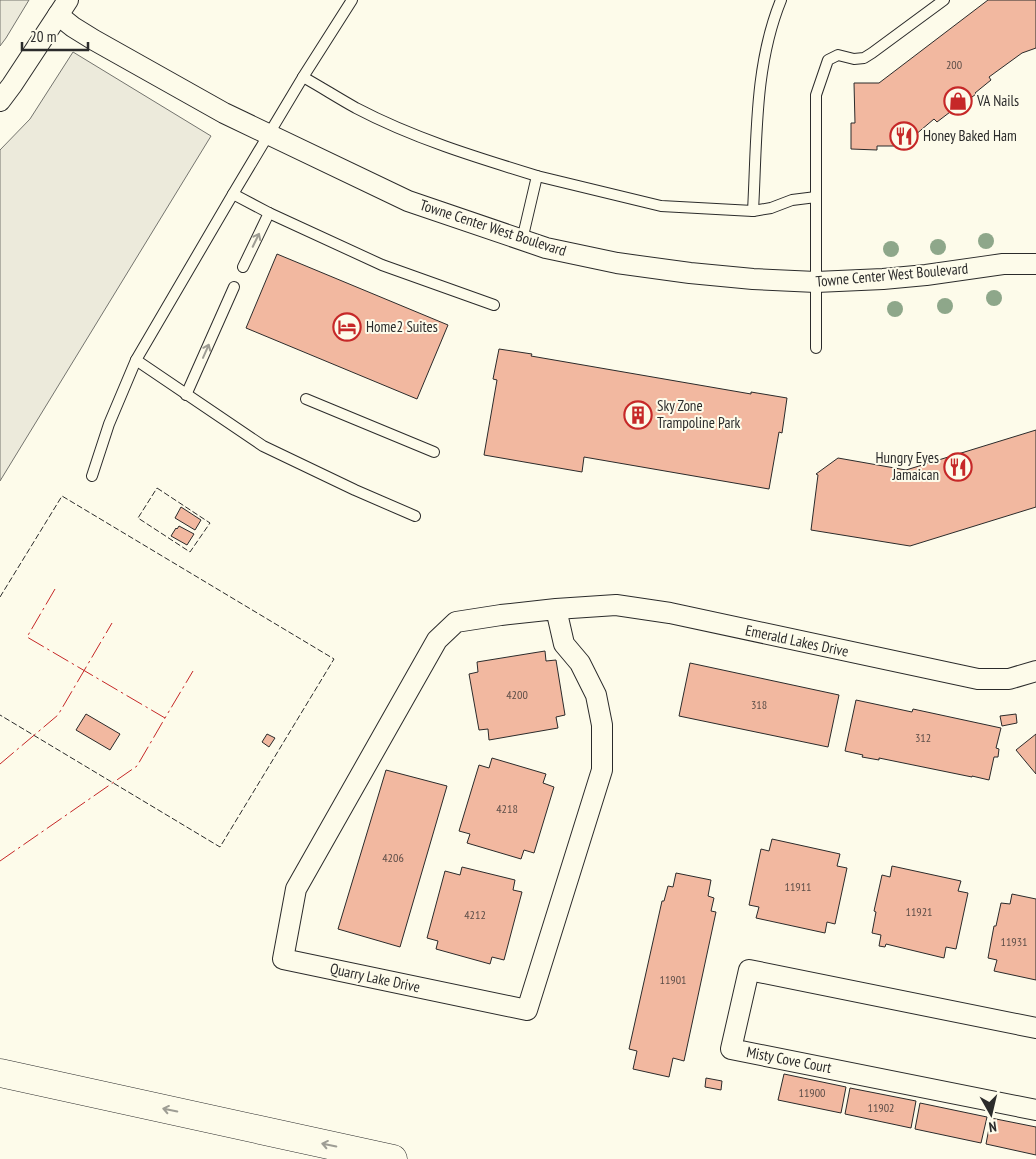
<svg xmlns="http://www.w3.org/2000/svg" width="1036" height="1159" font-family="'PT Sans Narrow',sans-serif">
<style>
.parking{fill:#eceadb;stroke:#74746e}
.building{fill:#f2b8a0;stroke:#2b2b2b}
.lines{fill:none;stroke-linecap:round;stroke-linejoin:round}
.lane-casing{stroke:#2b2b2b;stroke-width:12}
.street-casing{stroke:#2b2b2b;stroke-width:22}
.highway-casing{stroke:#2b2b2b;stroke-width:29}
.lane{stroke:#fdfbea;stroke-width:10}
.street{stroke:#fdfbea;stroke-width:20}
.highway{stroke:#fdfbea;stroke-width:28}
.fence{stroke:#2b2b2b;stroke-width:1;stroke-dasharray:6 2.5;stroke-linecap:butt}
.power{stroke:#c62828;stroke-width:1;stroke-dasharray:18 4 2.5 4;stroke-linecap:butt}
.tree{fill:#8ea78a}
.oneway{stroke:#9e9d94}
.labels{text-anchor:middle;stroke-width:4;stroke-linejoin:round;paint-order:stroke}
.number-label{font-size:12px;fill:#5d4e48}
.poi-label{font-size:15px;fill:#2b2b2b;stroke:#fdfbea;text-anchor:start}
.street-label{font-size:15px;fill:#2b2b2b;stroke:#fdfbea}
</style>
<rect width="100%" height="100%" fill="#fdfbea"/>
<g class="parking">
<polygon points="0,0 29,0 6,38 0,46"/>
<polygon points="73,52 211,136 0,481 0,150 30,119"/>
</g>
<g class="building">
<polygon points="988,0 1036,0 1036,48 1022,53 989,77 991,80 975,93 976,94 955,110 954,109 937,122 934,119 902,146 877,146 877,150 851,149 851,123 855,123 854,83 879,83"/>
<polygon points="277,254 448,325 417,399 246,328"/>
<polygon points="499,349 532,354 531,356 751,394 751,392 787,398 782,433 779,432 769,489 584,457 582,472 484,455 497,380 493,379"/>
<polygon points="1036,430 1036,507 910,546 811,530 818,475 816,474 838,458 906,470"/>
<polygon points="181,507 201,520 195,530 175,518"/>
<polygon points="179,526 194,534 187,545 171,536 176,528 177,529"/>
<polygon points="545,651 546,661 556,660 565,715 556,717 558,728 489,740 488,729 479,730 469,674 478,672 477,662"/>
<polygon points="690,663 839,695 828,747 679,716"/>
<polygon points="856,700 912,712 913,709 1001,728 996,748 999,749 998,757 994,757 989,780 972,776 972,777 879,758 879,760 862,757 863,755 845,751"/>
<polygon points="86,714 120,734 110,750 76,730"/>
<polygon points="1016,714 1017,723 1002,726 1000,716"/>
<polygon points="267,734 275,738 269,747 262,742"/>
<polygon points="1036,734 1036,774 1016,750"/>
<polygon points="492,758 546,774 543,783 554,787 534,853 524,850 521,859 467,843 470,834 459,831 479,765 489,768"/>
<polygon points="386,770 447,786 400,947 338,929"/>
<polygon points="772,839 840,854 837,866 847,868 835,924 827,922 825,933 756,918 759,907 749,905 761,849 769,851"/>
<polygon points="892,866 961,881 958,891 968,893 956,949 946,947 944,958 886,944 885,947 879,946 881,935 872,933 876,912 874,911 882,875 890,877"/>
<polygon points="462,867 515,880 513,890 522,892 504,960 492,957 490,964 436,949 438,941 427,938 445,871 460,875"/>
<polygon points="676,873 711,880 708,896 714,898 711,911 716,912 684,1061 673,1058 669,1077 633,1069 637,1051 629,1049 662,901 664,901 668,886 673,887"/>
<polygon points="1012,894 1036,899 1036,980 994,971 997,960 988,958 994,926 996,926 1001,903 1010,904"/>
<polygon points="784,1074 846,1087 841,1113 778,1100"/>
<polygon points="706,1078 722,1081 721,1090 705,1087"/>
<polygon points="850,1088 916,1101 911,1128 845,1114"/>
<polygon points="920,1103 987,1117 981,1143 915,1129"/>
<polygon points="991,1118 1036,1127 1036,1155 986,1144"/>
</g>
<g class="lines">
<g class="lane-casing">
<g id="lane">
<path d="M352 0 303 77C321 87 338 98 356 108 413 138 475 157 537 176"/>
<polyline points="233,194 269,213 382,265 494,305"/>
<polyline points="753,211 771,208 792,200 816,197"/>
<path d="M522 240 537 176 661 206 753 211C757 140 754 66 781 0"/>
<polyline points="243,267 269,213"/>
<polyline points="816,348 816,95 828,60 838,55 854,59 864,58 872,53 944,0"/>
<polyline points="136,360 263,446 355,490 415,516"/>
<polyline points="186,395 234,287"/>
<polyline points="306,399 434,452"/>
<polyline points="92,476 109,424 136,360 233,194 303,77"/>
</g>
</g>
<g class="street-casing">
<g id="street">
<polyline points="58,15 73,27 94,40 224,113 408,201 546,248 617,263 690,273 753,279 816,282 883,279 926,275 1003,264 1036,264"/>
<polyline points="0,101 12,85 68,0"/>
<polyline points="556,609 564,644 580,663 596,695 602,725 602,770 527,1010 283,959 296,889 437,640 456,622 501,615 556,609 616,605 670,613 978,679 1009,679 1036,671"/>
<polyline points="1036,1028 749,970 731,1049 1036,1110"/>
</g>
</g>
<g class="highway-casing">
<polyline id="highway" points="0,1073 393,1159"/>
</g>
<use href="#lane" class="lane"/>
<use href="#street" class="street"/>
<use href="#highway" class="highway"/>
<g class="fence">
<polygon points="157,488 210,523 190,552 138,518"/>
<polyline points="0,597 62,496 334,659 220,847 0,715"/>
</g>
<g class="power">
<polyline points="55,589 27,637 165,718 193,671"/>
<polyline points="0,764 58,715 112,623"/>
<polyline points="0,861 137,766 165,718"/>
</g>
</g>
<g class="tree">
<circle cx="986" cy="241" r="8"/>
<circle cx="938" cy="247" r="8"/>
<circle cx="891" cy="249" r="8"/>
<circle cx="994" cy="298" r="8"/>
<circle cx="945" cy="306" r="8"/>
<circle cx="895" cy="309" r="8"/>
</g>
<defs><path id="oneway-shaft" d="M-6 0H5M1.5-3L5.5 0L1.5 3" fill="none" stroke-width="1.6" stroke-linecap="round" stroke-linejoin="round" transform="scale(1.25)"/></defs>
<g class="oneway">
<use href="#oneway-shaft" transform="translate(256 240) rotate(-64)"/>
<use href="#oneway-shaft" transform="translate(206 351) rotate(-66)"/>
<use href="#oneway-shaft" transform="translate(170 1110) rotate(-168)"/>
<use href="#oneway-shaft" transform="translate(329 1145) rotate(-168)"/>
</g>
<defs>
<g id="shop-ring" transform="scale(1.4375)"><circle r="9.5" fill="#fdfbea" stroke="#c62828" stroke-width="1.5"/><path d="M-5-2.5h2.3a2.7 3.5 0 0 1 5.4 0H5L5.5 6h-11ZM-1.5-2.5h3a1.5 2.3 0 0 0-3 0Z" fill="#c62828"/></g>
<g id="restaurant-ring" transform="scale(1.4375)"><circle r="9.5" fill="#fdfbea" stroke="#c62828" stroke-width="1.5"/><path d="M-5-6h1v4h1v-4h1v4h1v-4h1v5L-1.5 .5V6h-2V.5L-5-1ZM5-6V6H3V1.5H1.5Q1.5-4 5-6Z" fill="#c62828"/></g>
<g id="hotel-ring" transform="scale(1.4375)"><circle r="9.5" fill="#fdfbea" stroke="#c62828" stroke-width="1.5"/><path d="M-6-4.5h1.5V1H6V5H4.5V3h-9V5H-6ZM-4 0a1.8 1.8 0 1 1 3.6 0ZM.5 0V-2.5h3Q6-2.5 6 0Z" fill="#c62828"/></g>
<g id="building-ring" transform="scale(1.4375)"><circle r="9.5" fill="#fdfbea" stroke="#c62828" stroke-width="1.5"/><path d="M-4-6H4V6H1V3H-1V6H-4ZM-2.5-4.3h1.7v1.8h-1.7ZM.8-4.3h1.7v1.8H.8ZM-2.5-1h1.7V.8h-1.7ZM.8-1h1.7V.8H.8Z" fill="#c62828"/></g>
</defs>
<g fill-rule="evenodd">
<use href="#shop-ring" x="958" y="101"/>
<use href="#restaurant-ring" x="904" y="136"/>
<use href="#hotel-ring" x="347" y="327"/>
<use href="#building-ring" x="638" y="415"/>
<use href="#restaurant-ring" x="958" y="467"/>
</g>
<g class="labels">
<g class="number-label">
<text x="954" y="69">200</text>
<text x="517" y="699">4200</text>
<text x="759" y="709">318</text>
<text x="923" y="742">312</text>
<text x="507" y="813">4218</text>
<text x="393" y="862">4206</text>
<text x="798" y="891">11911</text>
<text x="919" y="916">11921</text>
<text x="475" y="919">4212</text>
<text x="1014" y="946">11931</text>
<text x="673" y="984">11901</text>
<text x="812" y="1097">11900</text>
<text x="881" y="1112">11902</text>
</g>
<g class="poi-label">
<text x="977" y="106">VA Nails</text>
<text x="923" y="141">Honey Baked Ham</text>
<text x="366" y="332">Home2 Suites</text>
<text x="657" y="411">Sky Zone<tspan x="657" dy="17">Trampoline Park</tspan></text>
<text x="939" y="463" text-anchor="end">Hungry Eyes<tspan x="939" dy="17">Jamaican</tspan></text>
</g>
<g class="street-label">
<text transform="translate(493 228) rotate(18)" y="5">Towne Center West Boulevard</text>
<text transform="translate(892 275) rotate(-5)" y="5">Towne Center West Boulevard</text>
<text transform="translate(797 641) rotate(12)" y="5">Emerald Lakes Drive</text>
<text transform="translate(375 978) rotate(12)" y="5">Quarry Lake Drive</text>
<text transform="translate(789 1060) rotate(11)" y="5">Misty Cove Court</text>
</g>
</g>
<g transform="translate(991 1114) rotate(172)" stroke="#fdfbea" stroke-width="4" paint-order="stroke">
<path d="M0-4L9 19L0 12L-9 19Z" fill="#2b2b2b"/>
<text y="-8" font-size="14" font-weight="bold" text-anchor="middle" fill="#2b2b2b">N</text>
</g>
<path d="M22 42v8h66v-8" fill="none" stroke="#2b2b2b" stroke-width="2.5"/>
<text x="30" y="42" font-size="15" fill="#2b2b2b" stroke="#fdfbea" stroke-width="4" paint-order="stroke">20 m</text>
</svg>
